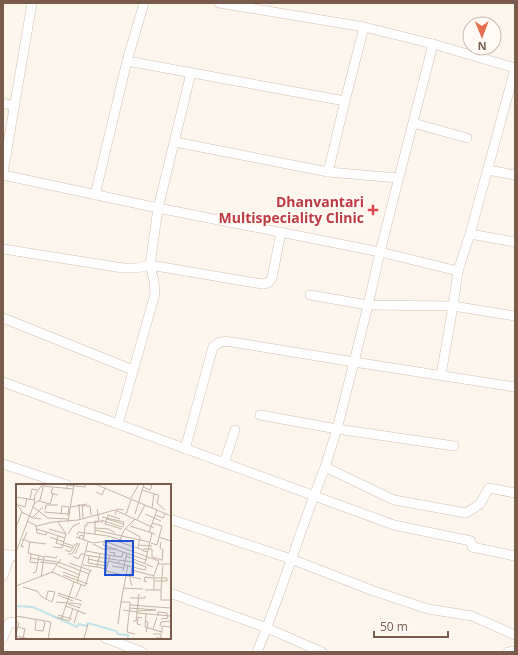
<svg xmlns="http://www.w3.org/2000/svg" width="518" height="655" font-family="'Open Sans',sans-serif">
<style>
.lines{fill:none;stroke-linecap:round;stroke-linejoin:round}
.street-casing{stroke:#d1beb0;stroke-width:10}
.street{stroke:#fff;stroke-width:9}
.health-dot{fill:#e0444e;stroke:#fffaf3;stroke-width:1.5}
.labels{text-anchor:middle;stroke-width:4;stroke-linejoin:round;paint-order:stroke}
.health-label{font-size:14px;font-weight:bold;fill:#be3a42;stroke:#fffaf3;text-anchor:end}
.inset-river{fill:none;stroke:#bfe3e8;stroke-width:2}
.inset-road{fill:none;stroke:#c5b3a7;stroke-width:1}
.view{fill:#1d4ed8;fill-opacity:0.15;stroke:#1d4ed8;stroke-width:2}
.inset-edge{fill:none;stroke:#7a5c4d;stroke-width:2}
</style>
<rect width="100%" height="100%" fill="#fdf6ec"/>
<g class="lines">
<g class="street-casing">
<g id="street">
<polyline points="219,3 364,27 433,44 515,68"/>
<polyline points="127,61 345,101"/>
<polyline points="191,73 158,208 150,265 256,283 263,284 268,283 272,278 281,232"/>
<polyline points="3,103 14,106"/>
<polyline points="413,123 467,138"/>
<polyline points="175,142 328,172 398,178"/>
<polyline points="488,170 515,175"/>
<polyline points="328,172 345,101 364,27"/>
<polyline points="3,173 32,3"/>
<polyline points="3,175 158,208 380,252 458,271"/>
<polyline points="95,195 127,61 144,3"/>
<polyline points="470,234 515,242"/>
<polyline points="3,249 123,268 137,268 150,265 154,281 155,294 118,424"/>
<polyline points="310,295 368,305 453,306 515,316"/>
<polyline points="3,318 133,370"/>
<polyline points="441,375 453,306 458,271 470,234 515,69"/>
<polyline points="3,382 394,525 471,541 472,547 515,556"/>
<polyline points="260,415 337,429 325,467"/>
<polyline points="454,446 337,429 354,362 515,387"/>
<path d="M185 449 213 347C220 341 223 341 232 342L354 362 368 305 380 252 433 44"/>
<polyline points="224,463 235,430"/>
<polyline points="3,464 67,485"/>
<polyline points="170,519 291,559 371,590 428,609 472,616 515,635"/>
<polyline points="3,554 17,556"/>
<polyline points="3,576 10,555"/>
<polyline points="170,593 267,628 322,652"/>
<polyline points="3,638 9,623 12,622 14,623"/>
<polyline points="105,638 142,652"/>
<path d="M257 652C282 591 301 528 325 467L394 500 466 513 480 504 489 488 515 493"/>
<polyline points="508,652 515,651"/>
</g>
</g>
<use href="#street" class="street"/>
</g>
<path class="health-dot" d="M371 204h4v4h4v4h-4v4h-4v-4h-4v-4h4z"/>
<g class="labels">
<g class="health-label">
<text x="364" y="207">Dhanvantari<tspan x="364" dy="16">Multispeciality Clinic</tspan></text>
</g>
</g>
<g transform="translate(16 484)">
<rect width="155" height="155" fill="#fdf6ec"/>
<path class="inset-river" d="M0 124 1 122 17 123 61 143 63 140 70 142 72 139 100 147 102 150 112 151V155"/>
<path class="inset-road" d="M79 0 155 32M27 2 57 5M37 3 35 9 42 11M127 3 134 6 136 2 132 0M51 4V1L69 3V0M126 6 142 11M80 8 86 11 89 4M143 11 141 19 149 26M0 13 18 16M115 14 123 0M14 15 16 5 21 6M23 17 34 20 37 10M0 18 6 28 17 34 25 35M18 20 19 11 25 2M63 20 64 36M3 21 9 23 11 14M66 21 67 34M66 22H74L75 31M17 23 32 34 52 35M55 23 71 20M136 24 138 10M81 25 83 37M29 26 30 21H42M28 28 52 30M45 30 46 22 53 23 52 32M110 30 115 16M119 30 128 0M129 30 145 37M99 31 101 25 108 26M139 31 147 34 149 30M86 33 108 38 107 43M16 34 27 23M91 35 107 40M104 35 92 31 89 40 106 45M85 36 106 43M121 36 129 21M11 37 21 42 37 38 62 36 99 26 138 44M52 38 58 0M70 39 82 38M20 42 21 49 30 51 31 48M114 42 133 48M0 43 6 28M79 44 93 45 99 49M21 45 49 54M33 45 50 50M110 45 124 53 122 64M79 46 133 58M52 50 57 42 64 39M79 50V37L87 38M139 50 133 48 141 26M61 51 62 48 92 52 112 58M42 52 40 59 57 64M68 52 69 41H72M34 53 48 58M60 53 77 59 98 56 127 66M143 53 155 57M6 55 14 58 12 69 28 73 25 93M63 55 64 51 68 52 67 56M104 56 108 46 119 35M88 57 143 77 142 80H155M89 57 87 61 130 76M14 58 30 60M145 58 144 64 147 66 146 77M48 59 58 62 54 68 49 66M135 59 141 61 146 42 136 39M77 60 87 65H101M123 61 136 62M8 63 5 62 11 48M37 63 46 64 50 50 42 38M70 67 98 72 99 69 93 68M0 68 18 20 24 16 27 4 25 0M132 68 127 67 128 65H136V73L146 76M111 69 109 77 117 78 114 95 116 102M15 70 14 78 22 79M52 70H56L62 59 58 61M59 70 64 59M84 70 81 83 90 85M69 71 101 76M73 71 72 79 91 82M94 71 90 87 125 95M28 72 40 74 41 72M57 72 62 75 65 70H69M98 72 106 73 107 68M110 72 137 83M14 74 42 78 73 90M72 75 92 79M93 77 129 86M24 78 41 80M117 78 130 83 129 86M53 79 76 87M102 79 103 76 109 77 107 87M129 79 136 49M67 81 81 83M112 81 105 118H114V121L155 124M42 82 64 91M96 82 108 84M116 86 138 92M36 88 45 75M47 88 63 94M17 89 20 88 23 72M47 91 72 100M138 97H151V94H138V106M131 98 128 97 129 93 137 94 142 80M61 99 69 102 74 87M0 102 36 88 61 99 72 58M7 103 21 107 26 113 36 118 39 108 32 107 30 115M107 104 127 105M129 106H145L147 81M145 106V116H154M42 109 66 117M42 111 57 117M60 113 65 101M114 114H129V112M40 118 65 120 64 122M52 120 64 124M114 121 111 148 119 150M50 122 70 130M113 124 140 126M107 126 122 128M122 127 140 126M121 129 155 132M130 130 129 143 146 148M42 131 56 135M0 132 35 138M142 132V128L151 129 152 134 145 135M41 133 53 137 57 124M20 136 19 146 27 147 29 139 27 138M45 136 58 98M0 137 3 139 0 150M117 137H120L123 110M130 137 132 138 130 148M58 139 62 126M102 140 105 118M125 141 121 140 122 133 126 134M144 142 145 138 155 137M2 143 9 145 7 154M137 145 141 133M146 149V142L155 143M137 150H145V154H140M0 152 14 155M32 155 35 138M68 155 72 140"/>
<path class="view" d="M90 57H117V91H89Z"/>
<rect width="155" height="155" class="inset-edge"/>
</g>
<rect width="518" height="655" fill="none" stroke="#7a5c4d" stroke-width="8"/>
<g transform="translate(482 36) rotate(179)"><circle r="19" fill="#fffaf3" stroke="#cabbb1"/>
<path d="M0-3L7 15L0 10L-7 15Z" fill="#e76f51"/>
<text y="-6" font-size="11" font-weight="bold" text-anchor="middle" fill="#7a5c4d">N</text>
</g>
<path d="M374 631v6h74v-6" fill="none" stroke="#7a5c4d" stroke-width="2"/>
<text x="380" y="631" font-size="12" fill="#7a5c4d" stroke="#fffaf3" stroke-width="3" paint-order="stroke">50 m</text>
</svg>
